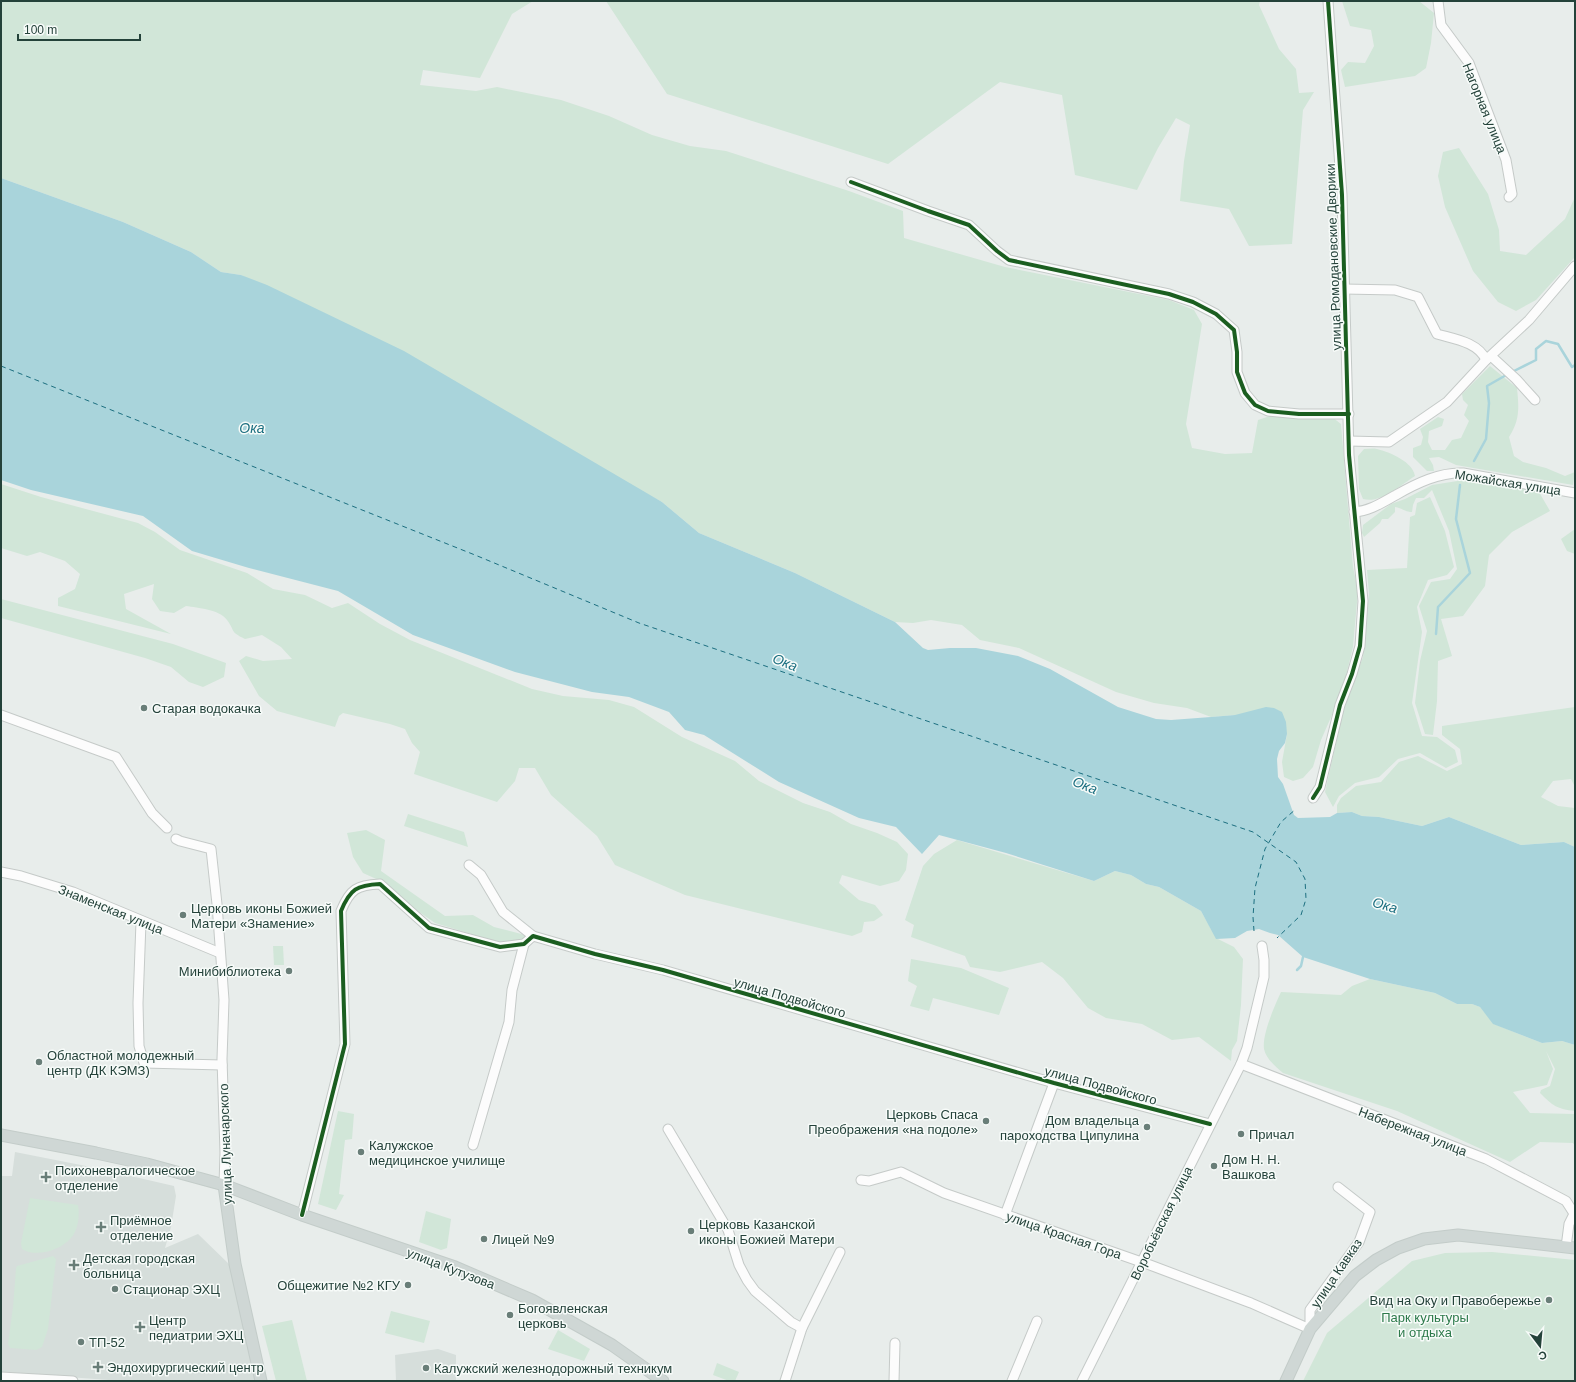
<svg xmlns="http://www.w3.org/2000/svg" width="1576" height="1382" font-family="Helvetica,sans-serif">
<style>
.built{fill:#d6dedb}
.green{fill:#d1e6d8}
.water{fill:#a9d4db}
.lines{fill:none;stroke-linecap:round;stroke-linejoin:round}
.stream{stroke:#a9d4db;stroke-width:2.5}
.ferry{stroke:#1c6f80;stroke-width:1;stroke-dasharray:5 4;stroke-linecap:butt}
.minor-casing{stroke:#c5cac8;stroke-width:11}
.major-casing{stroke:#c3ccc9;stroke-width:13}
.minor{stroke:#fcfcfc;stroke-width:9}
.major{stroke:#cfd7d5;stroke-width:11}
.cycleway-casing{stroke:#f7fbf9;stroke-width:6}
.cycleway{stroke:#1b5e20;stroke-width:4}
.poi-dot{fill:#697e78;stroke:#f7fbf9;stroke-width:1.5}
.labels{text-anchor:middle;stroke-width:3;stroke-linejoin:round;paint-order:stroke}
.street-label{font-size:13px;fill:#24423a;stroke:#f7fbf9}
.poi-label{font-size:13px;fill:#24423a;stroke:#f7fbf9;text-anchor:start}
.park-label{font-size:13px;fill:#2d7a4b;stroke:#f7fbf9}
.water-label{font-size:14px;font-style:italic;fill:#1c6f80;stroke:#f7fbf9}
</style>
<rect width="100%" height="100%" fill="#e8edeb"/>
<g class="built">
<polygon points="15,1152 96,1168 174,1186 176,1196 171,1227 165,1248 198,1234 232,1267 255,1381 122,1381 1,1372 1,1176 12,1176"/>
<polygon points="438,1349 456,1355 456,1381 396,1381 395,1355"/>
</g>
<g class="green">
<polygon points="1,1 533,1 512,14 480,78 423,70 420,85 476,91 497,87 561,100 609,116 652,135 690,146 726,151 849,191 903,211 904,238 1005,267 1169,300 1194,310 1202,324 1186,424 1192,448 1225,454 1252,453 1258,420 1270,416 1332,417 1341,424 1353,567 1358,591 1353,647 1342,692 1321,740 1313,767 1303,778 1293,781 1284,777 1282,762 1287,734 1235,715 1211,717 1187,708 1154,703 1116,692 1019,648 980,640 962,625 931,620 913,623 895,622 795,573 699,533 662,502 241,275 221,272 191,252 123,222 1,178"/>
<polygon points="606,1 1260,1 1259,5 1279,49 1296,69 1299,93 1314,92 1303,110 1292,244 1249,246 1229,209 1180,201 1184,161 1190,125 1176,118 1158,148 1137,190 1075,175 1062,95 1000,82 888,164 667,94"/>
<polygon points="1342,1 1419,1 1434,13 1431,43 1426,68 1415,76 1345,87 1341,70 1348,62 1365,63 1374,46 1371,30 1350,26"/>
<polygon points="1459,148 1488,194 1499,230 1500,251 1526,255 1565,219 1575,197 1575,257 1536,300 1516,311 1498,302 1473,271 1445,207 1438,176 1443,152"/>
<path d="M1490 366 1517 388C1519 408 1520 420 1509 437L1514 456 1523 462 1546 468 1565 476 1575 472 1573 485 1456 465 1439 457 1429 458 1433 465 1434 471H1427L1413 457V448L1421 445 1423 437 1420 429 1438 417 1444 419 1442 426 1429 431 1428 442 1432 450H1445L1452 440 1461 438 1469 421 1464 415 1468 405 1463 400 1462 394Z"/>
<path d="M1364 449C1368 449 1373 448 1377 449 1390 452 1413 462 1415 476 1401 485 1380 504 1363 499L1359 489 1358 456Z"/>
<path d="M1470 479 1539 492 1550 511 1512 532 1489 555 1485 586 1463 616 1441 619 1452 656 1438 661 1437 701 1433 735 1425 734 1415 703 1420 661 1427 631 1419 606 1431 582 1450 579 1457 569 1449 531 1432 490 1424 498H1416L1413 505 1412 512C1405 512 1402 508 1395 507V512L1388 519H1382L1380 523 1364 537 1362 533 1363 525 1391 504 1405 499 1432 485Z"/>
<path d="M1 484 41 497 138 523 155 532 180 550 247 573 273 589 305 595 332 608 348 603 380 624 410 640 532 689 563 696 609 700 634 707 682 737 735 761 759 781 803 803 830 812 851 824 877 833 897 842 908 854 906 870 899 881 880 886 842 875 839 883 859 900 875 905 883 915 874 921 864 922 862 932 852 936 685 895 615 865 597 836 551 795 535 768H519L515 781 497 802 414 774 420 752 412 743 405 729 390 724 343 713 339 716 335 727 277 711 259 696 239 661 246 656 263 661 292 659 281 647 262 635 245 639C229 631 236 632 227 620 219 609 198 608 186 606L174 613 160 611 152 599 154 584 124 594 126 609 171 634 58 606V598L75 589 80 574 65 561 40 552 27 556 1 548Z"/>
<polygon points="1430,497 1445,531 1454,567 1447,575 1428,580 1417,607 1422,632 1412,703 1422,736 1437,737 1455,750 1458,762 1446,768 1420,753 1398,759 1379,777 1355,783 1339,796 1333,807 1325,792 1343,712 1363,657 1369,594 1367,570 1407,568 1410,517 1415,515 1417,503"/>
<polygon points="1575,529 1575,554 1567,551 1561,539"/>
<polygon points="1,599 173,644 226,663 224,677 203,687 189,682 171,667 145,658 1,618"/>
<polygon points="1575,707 1575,787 1571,779 1553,781 1541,797 1558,806 1575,808 1575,847 1564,842 1521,845 1449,817 1422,826 1379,817 1362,816 1352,812 1337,813 1337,805 1341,798 1356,786 1381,782 1399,762 1418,756 1447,771 1462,764 1460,749 1442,735 1442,726"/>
<polygon points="408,814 464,832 468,847 404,826"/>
<polygon points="366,830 385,840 381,871 445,916 473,915 494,927 529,936 523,941 501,943 435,923 415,909 383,882 363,873 353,857 347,833"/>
<polygon points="957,840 1094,881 1115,871 1131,875 1146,884 1159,887 1201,911 1216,938 1234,947 1243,959 1242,981 1241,1005 1237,1041 1232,1050 1231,1061 1199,1037 1172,1040 1142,1024 1106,1018 1088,1008 1063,978 1042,962 1000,972 970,967 965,956 911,937 914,925 905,920 923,866 934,854"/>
<polygon points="273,946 283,946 284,965 274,965"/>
<polygon points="911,959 961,968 1009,988 999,1015 933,998 929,1011 910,1006 917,986 908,981"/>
<path d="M1370 979 1435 993 1457 1004H1472L1480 1007 1494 1024 1542 1043 1562 1041 1575 1045V1111C1557 1109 1553 1106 1540 1093L1541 1090 1550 1086 1555 1069 1546 1051 1553 1069 1547 1085 1513 1092 1530 1113 1575 1114V1146L1573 1143 1540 1142 1510 1162 1397 1111 1283 1073C1276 1067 1266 1059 1264 1049 1262 1034 1275 1005 1281 992L1341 995 1352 986Z"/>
<polygon points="338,1111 354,1114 352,1139 345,1140 339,1194 344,1195 336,1210 318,1204"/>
<path d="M30 1198 78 1205C80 1215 78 1231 71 1238 61 1250 36 1258 22 1249L21 1243Z"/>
<polygon points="426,1211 451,1219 447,1248 441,1250 419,1242"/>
<polygon points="1492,1252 1575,1260 1575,1381 1303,1381 1327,1333 1412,1261 1445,1253"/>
<polygon points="53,1256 56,1259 48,1329 42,1347 36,1350 10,1348 8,1344 13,1307 16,1268 17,1266"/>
<polygon points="391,1311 430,1321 424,1343 385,1333"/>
<polygon points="292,1320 307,1381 276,1381 262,1326"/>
<polygon points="558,1330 590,1349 584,1361 548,1349"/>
<polygon points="717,1363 739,1372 735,1381 729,1381 713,1375"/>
</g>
<polygon class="water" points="1,178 123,222 191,252 221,272 241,275 267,285 404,351 662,502 699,533 795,573 895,622 923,648 928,650 950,648 976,648 1018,656 1050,669 1118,707 1156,719 1171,720 1211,717 1235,715 1266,707 1274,708 1282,712 1286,722 1287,734 1285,743 1279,751 1277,759 1278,777 1283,784 1294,815 1298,818 1330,817 1337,813 1352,812 1362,816 1379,817 1422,826 1449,817 1521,845 1564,842 1575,847 1575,1045 1562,1041 1542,1043 1493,1024 1480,1007 1472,1004 1457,1004 1435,993 1370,979 1303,957 1278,935 1270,933 1259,929 1247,931 1235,938 1216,939 1201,911 1159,887 1146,884 1131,875 1115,871 1094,881 1006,853 939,835 922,854 896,827 859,818 779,782 704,735 685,730 669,712 629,697 592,692 515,672 413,635 338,591 249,568 192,551 143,516 31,490 1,480"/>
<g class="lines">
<g class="stream">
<polyline points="1512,372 1536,360 1536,349 1546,341 1558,344 1572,367 1575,365"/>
<polyline points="1474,461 1486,439 1489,403 1487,386 1508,374"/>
<polyline points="1436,634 1438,607 1470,573 1456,519 1460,485"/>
<polyline points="1297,970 1301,966 1303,957"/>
</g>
<g class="ferry">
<polyline points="1,366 475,555 639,623 1253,832 1296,862 1305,879 1306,899 1301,915 1277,938"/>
<polyline points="1254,931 1253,917 1255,888 1265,849 1281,822 1296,809"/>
</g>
<g class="minor-casing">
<g id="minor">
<polyline points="1438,1 1441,25 1469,63 1506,160 1512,194 1509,197"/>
<polyline points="851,182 928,211 969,225 997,251 1009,260 1169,294 1193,302 1216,314 1234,330 1237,352 1237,372 1245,393 1255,405 1268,411 1299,414 1349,414"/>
<path d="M1344 289 1395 290 1418 297 1437 334C1454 339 1478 342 1486 360"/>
<polyline points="1491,356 1516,379 1535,400"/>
<polyline points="1349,441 1389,442 1447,402 1486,360 1529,320 1575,266"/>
<path d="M1354 512C1370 511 1383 502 1396 495 1417 483 1440 472 1463 473L1575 493"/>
<polyline points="1,715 116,757 152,813 167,828"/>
<polyline points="1313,798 1320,787 1340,705 1352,674 1360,646 1363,601 1349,455 1342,195 1328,1"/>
<polyline points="176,839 180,841 211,849 217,904 224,1000 222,1059 225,1153 224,1185"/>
<polyline points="469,865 481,875 503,912 533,936"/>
<polyline points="1,872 21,876 73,892 220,953"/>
<polyline points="141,922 138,1003 139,1046 144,1063 222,1065"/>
<polyline points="1241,1064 1486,1159 1566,1201 1575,1215"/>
<polyline points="668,1129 728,1230 739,1265 747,1280 755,1291 791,1322 802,1328"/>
<polyline points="473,1145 509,1022 512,990 524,944"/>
<polyline points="861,1180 869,1181 901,1172 944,1193 1150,1265 1251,1303 1310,1329 1310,1310 1359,1242 1370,1212 1338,1187"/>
<path d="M302 1215 345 1044 341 911C350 889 357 885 380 884L429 928 500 947 524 944 533 936 595 954 663 970 1054 1083 1210 1124"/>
<polyline points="1005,1215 1054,1083"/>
<polyline points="1566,1247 1569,1224 1574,1214"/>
<polyline points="1,1377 73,1381"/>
<polyline points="785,1381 802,1328 840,1252"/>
<polyline points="894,1381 895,1343"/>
<polyline points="1012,1381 1037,1321"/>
<polyline points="1082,1381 1241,1064 1247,1048 1264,977 1264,960 1262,946"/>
</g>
</g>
<g class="major-casing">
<g id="major">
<polyline points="1,1135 96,1153 147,1164 224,1185 302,1215 455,1267 532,1300 612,1345 663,1381"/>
<polyline points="224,1185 235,1264 261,1381"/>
<polyline points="1286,1381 1310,1329 1355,1276 1376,1260 1398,1248 1424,1239 1458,1235 1575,1248"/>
</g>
</g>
<use href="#minor" class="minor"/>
<use href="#major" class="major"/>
<g class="cycleway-casing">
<g id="cycleway">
<polyline points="851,182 928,211 969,225 997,251 1009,260 1169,294 1193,302 1216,314 1234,330 1237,352 1237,372 1245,393 1255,405 1268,411 1299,414 1349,414"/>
<polyline points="1313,798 1320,787 1340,705 1352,674 1360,646 1363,601 1349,455 1342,195 1328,1"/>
<path d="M302 1215 345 1044 341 911C350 889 357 885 380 884L429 928 500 947 524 944 533 936 595 954 663 970 1054 1083 1210 1124"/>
</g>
</g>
<use href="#cycleway" class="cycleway"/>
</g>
<g class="poi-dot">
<circle cx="144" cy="708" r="4"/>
<circle cx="183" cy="915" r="4"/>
<circle cx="289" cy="971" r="4"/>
<circle cx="39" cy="1062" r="4"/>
<circle cx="986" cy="1121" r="4"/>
<circle cx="1147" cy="1127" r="4"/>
<circle cx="1241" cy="1134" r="4"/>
<circle cx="361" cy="1152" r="4"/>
<circle cx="1214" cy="1166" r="4"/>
<path d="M44 1171h4v4h4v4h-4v4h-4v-4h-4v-4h4z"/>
<path d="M99 1221h4v4h4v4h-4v4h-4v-4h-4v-4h4z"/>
<circle cx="691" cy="1231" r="4"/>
<circle cx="484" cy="1239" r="4"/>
<path d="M72 1259h4v4h4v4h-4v4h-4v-4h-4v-4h4z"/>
<circle cx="408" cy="1285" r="4"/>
<circle cx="115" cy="1289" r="4"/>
<circle cx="1549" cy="1300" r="4"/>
<circle cx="510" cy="1315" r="4"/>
<path d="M138 1321h4v4h4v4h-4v4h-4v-4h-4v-4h4z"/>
<circle cx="81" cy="1342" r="4"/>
<path d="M96 1361h4v4h4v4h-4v4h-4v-4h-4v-4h4z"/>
<circle cx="426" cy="1368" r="4"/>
</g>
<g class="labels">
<g class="street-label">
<text transform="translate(1485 108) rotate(68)" y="5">Нагорная улица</text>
<text transform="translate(1333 257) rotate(-92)" y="5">улица Ромодановские Дворики</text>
<text transform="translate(1508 482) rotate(9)" y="5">Можайская улица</text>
<text transform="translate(111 909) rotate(22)" y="5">Знаменская улица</text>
<text transform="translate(790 997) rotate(16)" y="5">улица Подвойского</text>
<text transform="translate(1101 1085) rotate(15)" y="5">улица Подвойского</text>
<text transform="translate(1413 1131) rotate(21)" y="5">Набережная улица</text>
<text transform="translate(225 1144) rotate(-92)" y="5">улица Луначарского</text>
<text transform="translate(1161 1223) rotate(-64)" y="5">Воробьёвская улица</text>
<text transform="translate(1064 1235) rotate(19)" y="5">улица Красная Гора</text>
<text transform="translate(451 1268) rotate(21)" y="5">улица Кутузова</text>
<text transform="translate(1336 1273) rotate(-56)" y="5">улица Кавказ</text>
</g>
<g class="poi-label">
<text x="152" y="713">Старая водокачка</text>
<text x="191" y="913">Церковь иконы Божией<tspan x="191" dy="15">Матери «Знамение»</tspan></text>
<text x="281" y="976" text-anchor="end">Минибиблиотека</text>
<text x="47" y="1060">Областной молодежный<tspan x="47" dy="15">центр (ДК КЭМЗ)</tspan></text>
<text x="978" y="1119" text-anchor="end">Церковь Спаса<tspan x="978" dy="15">Преображения «на подоле»</tspan></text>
<text x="1139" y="1125" text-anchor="end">Дом владельца<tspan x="1139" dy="15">пароходства Ципулина</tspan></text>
<text x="1249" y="1139">Причал</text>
<text x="369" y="1150">Калужское<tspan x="369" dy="15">медицинское училище</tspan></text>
<text x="1222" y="1164">Дом Н. Н.<tspan x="1222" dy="15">Вашкова</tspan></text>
<text x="55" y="1175">Психоневралогическое<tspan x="55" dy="15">отделение</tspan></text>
<text x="110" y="1225">Приёмное<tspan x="110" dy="15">отделение</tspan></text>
<text x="699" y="1229">Церковь Казанской<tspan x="699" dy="15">иконы Божией Матери</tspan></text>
<text x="492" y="1244">Лицей №9</text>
<text x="83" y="1263">Детская городская<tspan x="83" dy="15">больница</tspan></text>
<text x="400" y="1290" text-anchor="end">Общежитие №2 КГУ</text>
<text x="123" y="1294">Стационар ЭХЦ</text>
<text x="1541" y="1305" text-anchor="end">Вид на Оку и Правобережье</text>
<text x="518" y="1313">Богоявленская<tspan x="518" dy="15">церковь</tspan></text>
<text x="149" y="1325">Центр<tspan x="149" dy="15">педиатрии ЭХЦ</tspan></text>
<text x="89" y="1347">ТП-52</text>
<text x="107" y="1372">Эндохирургический центр</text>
<text x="434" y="1373">Калужский железнодорожный техникум</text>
</g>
<g class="park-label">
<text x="1425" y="1322">Парк культуры<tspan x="1425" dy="15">и отдыха</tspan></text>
</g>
<g class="water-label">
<text x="252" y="433">Ока</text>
<text transform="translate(785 662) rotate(22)" y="5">Ока</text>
<text transform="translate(1085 785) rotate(22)" y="5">Ока</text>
<text transform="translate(1385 905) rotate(16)" y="5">Ока</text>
</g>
</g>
<rect width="1576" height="1382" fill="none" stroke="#24423a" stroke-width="4"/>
<g transform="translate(1540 1346) rotate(164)" stroke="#f7fbf9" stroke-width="3" paint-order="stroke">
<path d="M0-3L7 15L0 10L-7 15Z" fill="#24423a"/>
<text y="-6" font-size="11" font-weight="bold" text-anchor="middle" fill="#24423a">С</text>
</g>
<path d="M18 34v6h122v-6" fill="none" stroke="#24423a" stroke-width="2"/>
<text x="24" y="34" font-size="12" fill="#24423a" stroke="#f7fbf9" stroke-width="3" paint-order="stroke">100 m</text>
</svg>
